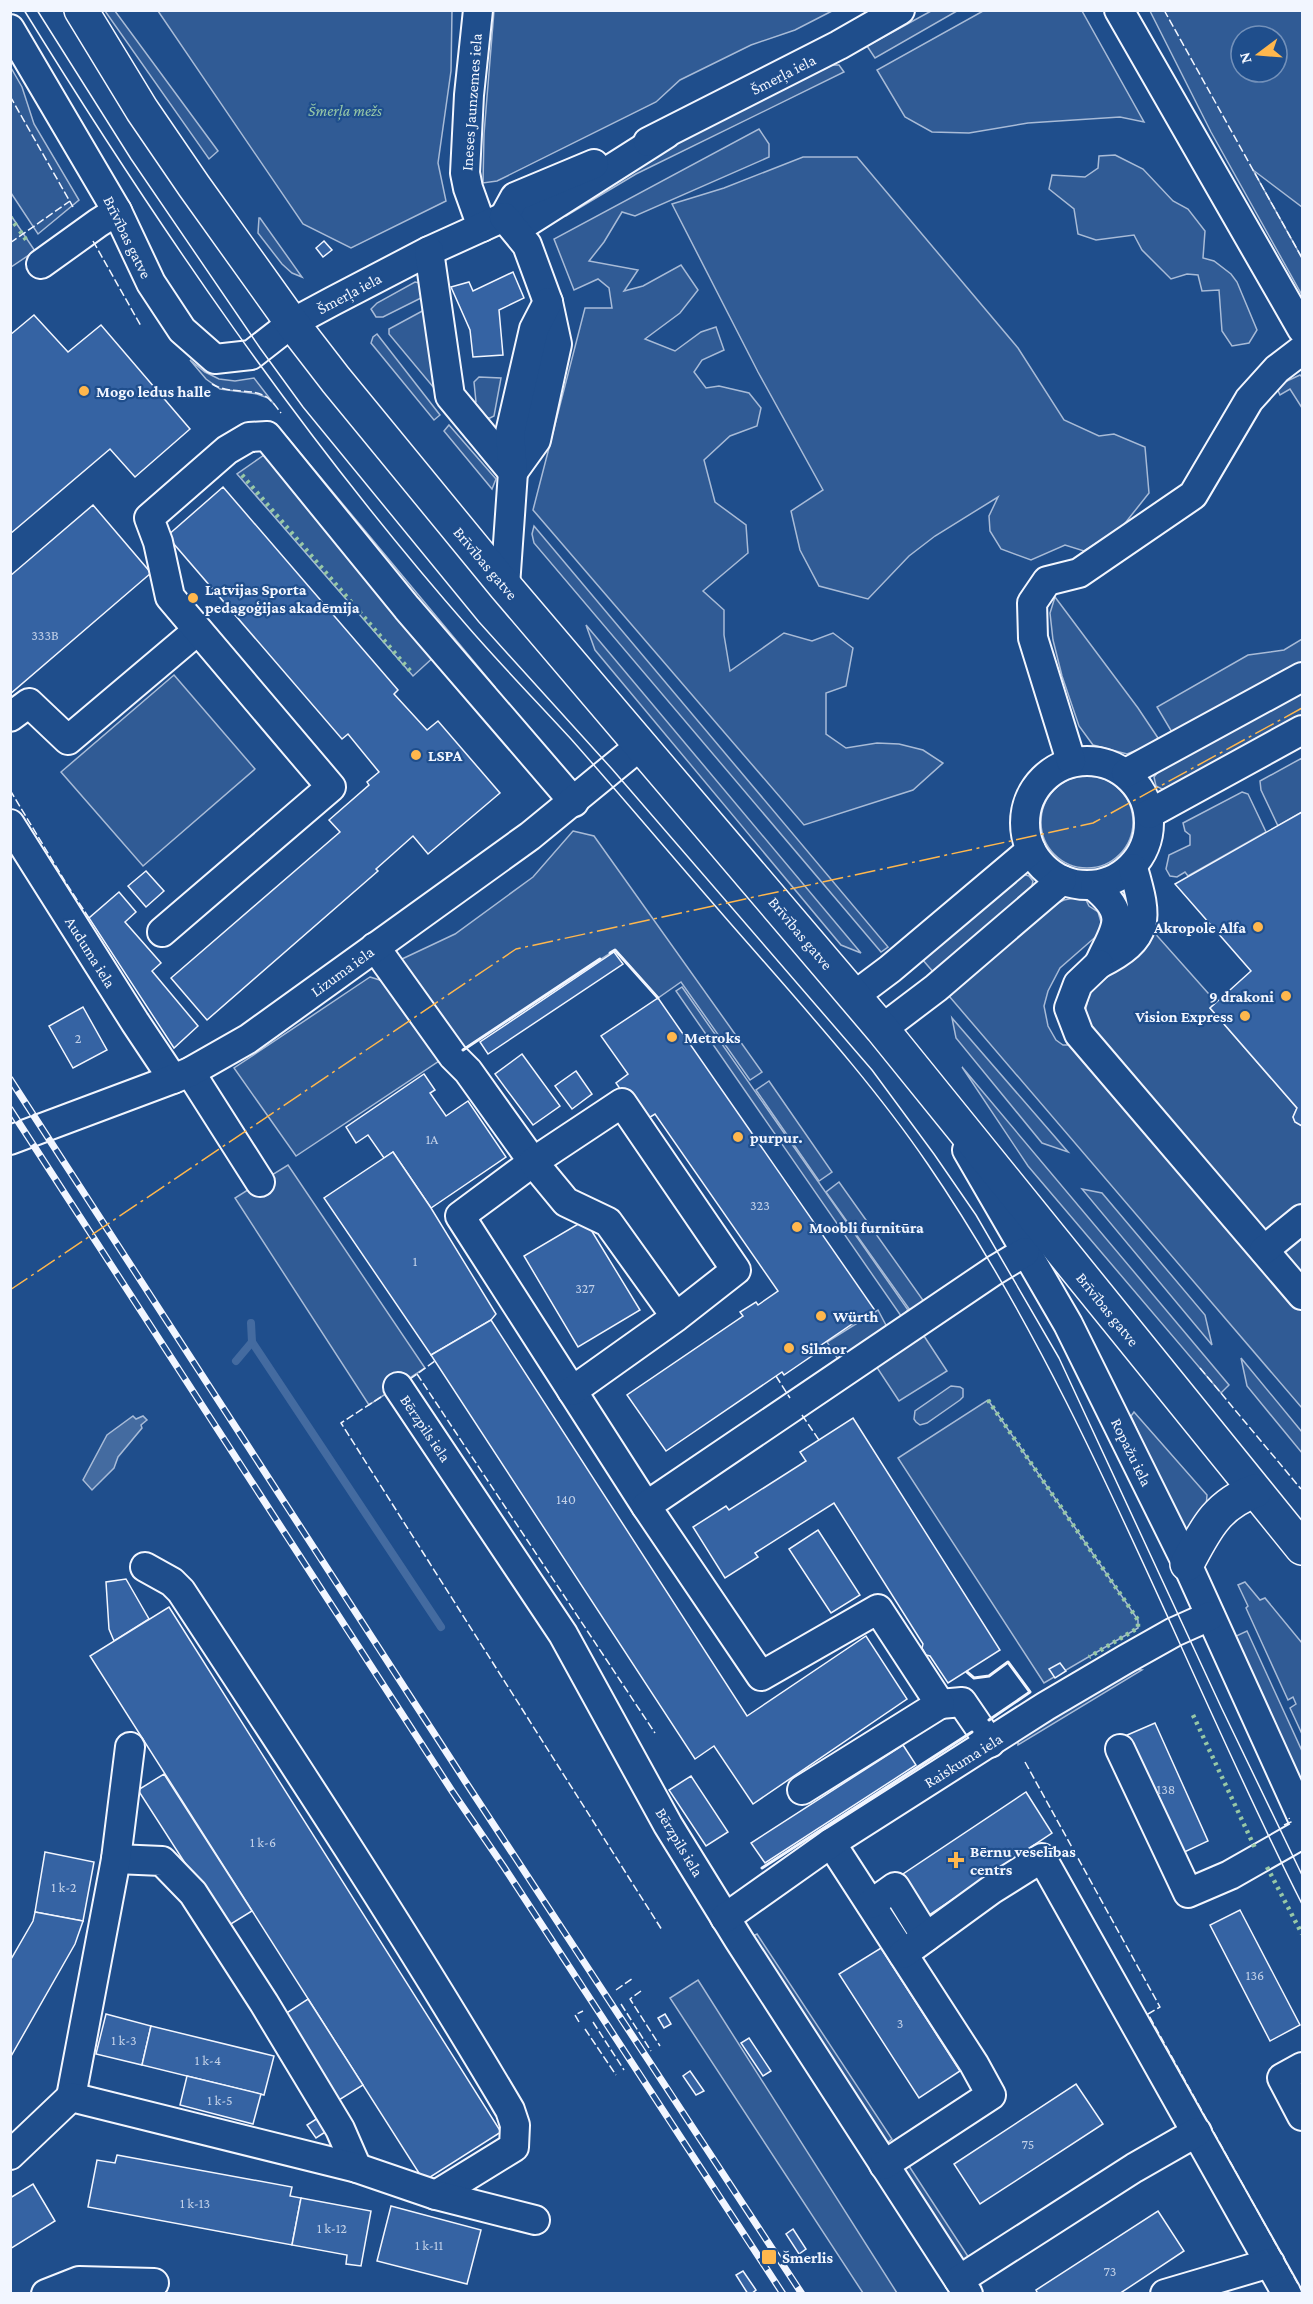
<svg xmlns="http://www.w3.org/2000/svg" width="1313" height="2304" font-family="'Crimson Pro',serif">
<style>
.built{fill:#305b95;stroke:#a8bbd7;stroke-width:1.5;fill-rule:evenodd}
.water{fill:#446ba0;stroke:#a8bbd7;stroke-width:1.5}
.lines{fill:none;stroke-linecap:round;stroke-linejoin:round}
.stream{stroke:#446ba0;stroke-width:8}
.building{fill:#3563a3;stroke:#f2f6ff;stroke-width:1.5}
.minor-casing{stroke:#f2f6ff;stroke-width:32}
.highway-casing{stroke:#f2f6ff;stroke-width:36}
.minor{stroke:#1f4e8c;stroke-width:28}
.highway{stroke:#1f4e8c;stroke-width:33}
.tram{stroke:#f2f6ff;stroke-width:1.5}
.rail-casing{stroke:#f2f6ff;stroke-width:7}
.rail{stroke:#1f4e8c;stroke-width:4.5;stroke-dasharray:14;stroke-linecap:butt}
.hedge{stroke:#97c8a6;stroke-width:4.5;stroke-dasharray:3 4.5;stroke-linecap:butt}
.fence{stroke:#f2f6ff;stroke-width:1.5;stroke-dasharray:8 3;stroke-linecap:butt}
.wall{stroke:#f2f6ff;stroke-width:3}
.power{stroke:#ffb74d;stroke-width:1.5;stroke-dasharray:21 4.5 3 4.5;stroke-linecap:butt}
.poi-dot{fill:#ffb74d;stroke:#1f4e8c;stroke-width:2}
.labels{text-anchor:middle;stroke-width:4.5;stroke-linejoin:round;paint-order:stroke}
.number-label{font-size:14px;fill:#c3d1e8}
.street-label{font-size:16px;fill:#f2f6ff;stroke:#1f4e8c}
.park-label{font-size:16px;font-style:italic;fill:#97c8a6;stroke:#1f4e8c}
.poi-label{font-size:16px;font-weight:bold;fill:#f2f6ff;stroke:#1f4e8c;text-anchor:start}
</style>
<rect width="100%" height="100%" fill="#1f4e8c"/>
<g class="built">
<polygon points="105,11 115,11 218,151 209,159"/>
<polygon points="158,11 452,11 451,71 438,163 446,201 351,248 303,224"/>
<polygon points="494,11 494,10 832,11 795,30 751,45 680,80 656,102 497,181 483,183 484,134"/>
<polygon points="931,11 957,11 875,58 867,46"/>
<polygon points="983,11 1082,11 1144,122 1120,117 1028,123 969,133 932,132 905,117 877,70"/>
<path d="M1150 11H1302V207L1253 170 1302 258V295L1211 132ZM1241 36H1277V72H1241Z"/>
<polygon points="832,65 839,65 844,72 636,174 566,216 562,208 631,165"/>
<polygon points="10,66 22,87 34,124 79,200 38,234 11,193"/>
<polygon points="759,129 769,144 769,157 635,216 622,212 604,242 589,261 638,270 624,291 643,286 681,265 698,290 680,313 645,339 675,351 701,332 716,327 724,350 702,360 694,372 706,388 719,386 749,393 761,408 757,426 730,436 704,460 715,502 746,525 748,553 703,591 724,610 724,635 730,671 784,633 812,641 833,633 853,648 846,686 826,693 826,734 846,748 877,743 899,744 923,750 943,763 913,790 804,825 533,510 585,308 612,308 609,288 598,279 574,290 554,239"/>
<polygon points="1115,155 1143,169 1173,201 1188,209 1205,231 1203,258 1214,261 1231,274 1237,282 1257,330 1249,343 1232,346 1222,331 1219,290 1202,291 1198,275 1187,274 1171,279 1142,250 1134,235 1096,240 1078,234 1074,209 1049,189 1052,175 1085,177 1098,168 1099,156"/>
<polygon points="803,157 857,157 1018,348 1064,420 1099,436 1114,434 1145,447 1149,493 1122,527 1084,551 1065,545 1031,560 1001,549 990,531 989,516 998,497 935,536 909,556 868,599 819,586 800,550 791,511 823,490 758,372 672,204 724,188"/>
<polygon points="10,214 35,251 11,267 10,267"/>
<polygon points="259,218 260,218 302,277 292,273 282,264 258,233"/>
<polygon points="415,282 420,283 421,298 383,317 376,317 371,309 377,303"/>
<polygon points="426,309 439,394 389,334 389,329"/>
<polygon points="377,334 440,415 434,420 371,343 373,337"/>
<polygon points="190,360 205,372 219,379 235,381 254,378 274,404 268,398 257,394 220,389 206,379"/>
<polygon points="1300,375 1302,377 1302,408 1290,389 1280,395 1276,386"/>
<polygon points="479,377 501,378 494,416 490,418 484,418 473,404 476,402 474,382"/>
<polygon points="449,425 496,479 492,489 444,431"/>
<polygon points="276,434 287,437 495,687 489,692"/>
<polygon points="264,455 267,456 436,655 413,676 237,474"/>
<polygon points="534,526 888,947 881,952 534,543 532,534"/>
<polygon points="1055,597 1138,708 1160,741 1127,754 1093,745 1079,726 1062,676 1053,640 1050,613"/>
<polygon points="586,625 861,953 841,945 595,650"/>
<polygon points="1302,639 1302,665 1173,734 1157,707 1248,655 1284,650"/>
<polygon points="174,675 255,769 143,866 61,772"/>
<polygon points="1302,692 1302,717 1170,788 1162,789 1156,786 1154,777 1161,768"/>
<polygon points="1302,758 1302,812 1278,826 1261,790 1260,781"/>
<circle cx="1087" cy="822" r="46"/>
<polygon points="1242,792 1248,794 1266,832 1188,876 1185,872 1177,877 1170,876 1166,869 1169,855 1190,845 1190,835 1185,831 1183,823"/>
<polygon points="573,831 594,836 762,1072 750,1080 681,982 658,998 615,950 461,1051 405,971 402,959 455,934 533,877"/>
<polygon points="1023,874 1029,876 1033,881 1031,890 934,973 922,959"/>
<polygon points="1074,898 1085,898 1089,906 1098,912 1101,922 1100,933 1060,968 1048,991 1044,1006 1048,1026 1056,1040 1063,1045 1071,1045 1091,1029 1085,1012 1089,995 1097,983 1152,930 1216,1002 1210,1008 1297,1108 1293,1117 1295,1122 1302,1126 1302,1408 949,996 964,977 1047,908 1064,900"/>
<polygon points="370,977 383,981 442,1059 296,1156 234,1068"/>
<polygon points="682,987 908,1310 901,1316 676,991"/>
<polygon points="952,1018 1068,1152 1042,1143 956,1038"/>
<polygon points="962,1067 1229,1385 1221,1393 1028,1166"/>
<polygon points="769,1081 832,1172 819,1181 756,1090"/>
<polygon points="288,1165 425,1368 369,1405 235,1198"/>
<polygon points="839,1182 925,1303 912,1313 826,1192"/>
<polygon points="1082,1189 1102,1193 1205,1315 1212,1345"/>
<polygon points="878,1310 888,1329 839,1361 827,1342"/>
<polygon points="924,1336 947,1371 899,1401 876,1366"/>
<polygon points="1241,1358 1302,1432 1302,1453 1247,1386"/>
<polygon points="951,1386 960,1387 963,1389 963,1397 960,1400 927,1423 920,1425 916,1422 914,1419 915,1411"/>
<polygon points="988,1400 1138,1620 1138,1628 1044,1683 898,1458"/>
<polygon points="1134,1412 1207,1495 1206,1508 1190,1533 1183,1532 1131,1416"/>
<polygon points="1245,1582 1260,1600 1265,1598 1302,1643 1302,1734 1290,1708 1296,1704 1293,1697 1288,1700 1246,1608 1248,1606 1238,1585"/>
<polygon points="1247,1631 1302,1751 1302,1786 1234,1637"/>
<polygon points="1136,1669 1142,1670 1018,1745 1018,1736"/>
<polygon points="757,1934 892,2139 887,2143 753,1936"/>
<polygon points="698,1980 897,2293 863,2293 670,1998"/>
<polygon points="909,2166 969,2258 963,2261 904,2170"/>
</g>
<polygon class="water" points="133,1416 136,1419 143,1416 147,1420 141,1425 142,1428 118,1457 114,1468 92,1490 83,1480 107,1435"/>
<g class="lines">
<g class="stream">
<polyline points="252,1342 441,1627"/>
<polyline points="236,1361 252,1342 251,1323"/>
</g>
</g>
<g class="building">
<polygon points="324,241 332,250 323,257 316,248"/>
<polygon points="513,272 524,298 499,310 503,355 473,357 470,330 451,287 469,282 473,291"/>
<polygon points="34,315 68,352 101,325 190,429 135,477 110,449 10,534 10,335"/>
<polygon points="223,487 398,690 394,694 427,730 438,721 500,793 428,854 413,836 376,869 378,871 207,1020 171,978 340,832 329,820 369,785 367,782 379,772 348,734 342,739 167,536"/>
<polygon points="93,505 151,573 10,694 10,576"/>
<polygon points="1302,812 1302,1126 1295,1122 1293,1117 1297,1108 1210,1008 1251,971 1175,884"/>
<polygon points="146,871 164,891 146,907 128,886"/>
<polygon points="119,892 136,912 125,922 161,963 152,971 198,1026 174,1048 89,918"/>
<polygon points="614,952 623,964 488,1054 480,1042"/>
<polygon points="658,998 874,1309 817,1348 819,1351 784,1375 782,1372 666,1451 627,1395 743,1316 740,1312 756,1302 758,1305 778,1291 655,1114 647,1119 627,1099 616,1083 628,1074 601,1036"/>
<polygon points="83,1007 107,1050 73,1068 49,1026"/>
<polygon points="522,1054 560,1106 533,1125 495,1074"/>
<polygon points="576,1071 592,1094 572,1109 555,1086"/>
<polygon points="424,1074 435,1090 430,1093 446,1116 468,1101 506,1157 431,1208 393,1152 384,1158 368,1135 356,1143 346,1127"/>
<polygon points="393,1152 431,1208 496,1314 491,1320 431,1355 324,1198"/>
<polygon points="585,1220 640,1310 578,1347 524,1256"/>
<polygon points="491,1320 747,1716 866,1636 907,1699 753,1804 714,1746 695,1759 431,1355"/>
<polygon points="853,1418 1000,1650 948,1683 930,1656 926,1655 922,1648 923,1644 834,1503 755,1553 758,1557 725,1578 693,1527 726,1506 729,1510 806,1461 800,1452"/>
<polygon points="818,1530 860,1595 831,1613 789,1549"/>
<polygon points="126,1579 149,1619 114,1641 109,1629 106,1582"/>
<polygon points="169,1607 501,2132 424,2181 90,1656"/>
<polygon points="1060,1663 1066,1671 1055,1678 1049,1669"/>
<polygon points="1155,1723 1208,1841 1178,1855 1125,1736"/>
<polygon points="903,1745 916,1765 765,1863 751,1843"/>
<polygon points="164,1774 252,1911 226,1927 138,1790"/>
<polygon points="691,1776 728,1832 706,1846 669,1790"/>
<polygon points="1026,1792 1052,1833 929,1915 903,1874"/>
<polygon points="45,1852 94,1862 83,1921 35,1912"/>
<polygon points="1240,1910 1300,2025 1270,2041 1210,1925"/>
<polygon points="35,1912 83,1921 75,1944 10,2058 10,1961 33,1921"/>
<polygon points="881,1948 960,2071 919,2098 839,1974"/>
<polygon points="308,1999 363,2085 339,2100 285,2014"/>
<polygon points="106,2014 151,2026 142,2065 96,2054"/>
<polygon points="665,2014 671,2024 664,2028 658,2018"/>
<polygon points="151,2026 274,2056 264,2095 142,2065"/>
<polygon points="749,2038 771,2071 763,2076 741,2043"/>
<polygon points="690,2071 704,2091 696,2095 683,2076"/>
<polygon points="187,2076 261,2094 253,2124 180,2105"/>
<polygon points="1076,2084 1103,2124 980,2204 954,2164"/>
<polygon points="324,2114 333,2127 316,2138 307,2125"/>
<polygon points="117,2155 292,2187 290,2196 301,2198 292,2245 88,2207 97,2160 115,2163"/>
<polygon points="33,2184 55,2221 10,2249 10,2198"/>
<polygon points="301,2198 371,2211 361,2266 346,2264 347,2255 292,2245"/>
<polygon points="391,2206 481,2230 467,2284 377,2261"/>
<polygon points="1158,2211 1184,2251 1119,2294 1038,2294 1036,2290"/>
<polygon points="793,2229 806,2249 799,2254 786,2234"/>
<polygon points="743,2271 756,2290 751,2294 748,2294 736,2275"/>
</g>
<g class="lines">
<g class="minor-casing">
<g id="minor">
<polyline points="478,10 469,95 465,173 468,188 482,227"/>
<polyline points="1119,10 1302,329"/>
<polyline points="10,29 117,211 151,283 182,330 215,359 251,355 292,323 333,301 429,251 504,217 529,221 666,134"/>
<polyline points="648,142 839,45 900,10"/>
<polyline points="504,217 515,197 594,164"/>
<polyline points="504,217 527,245 548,302 557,344 536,440 513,472"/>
<polyline points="429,251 450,396 513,472"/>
<polyline points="41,264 98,223 117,211"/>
<polyline points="505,586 513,472 510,433 534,329 548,302"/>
<polyline points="10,717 29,703 68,740 197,631"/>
<circle cx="1087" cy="823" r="62"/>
<polyline points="1071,761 1033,638 1032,603 1047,581 1079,573 1193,495 1249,400 1277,369 1302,350"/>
<polyline points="1126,773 1302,677"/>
<polyline points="1149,814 1302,730"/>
<polyline points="10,824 135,1022 173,1079"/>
<path d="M1095 887C1131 917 1114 930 1099 964 1151 938 1148 919 1133 868"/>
<polyline points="162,932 331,787 170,597 158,542 149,518 227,450 249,437 267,436 407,608 574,802"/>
<polyline points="375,947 453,1056 468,1071 533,1162 460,1216 646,1506"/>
<polyline points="1099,964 1078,984 1069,1008 1079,1034 1302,1295"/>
<polyline points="854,996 890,969 1031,850"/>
<polyline points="882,1029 936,988 1062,880"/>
<polyline points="190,1072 260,1182"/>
<polyline points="10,1140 173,1079 190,1072 248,1039 530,836 641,745"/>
<polyline points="967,1150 1068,1324 1187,1564 1302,1817"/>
<polyline points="1264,1250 1302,1219"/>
<polyline points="398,1387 563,1634 668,1825 739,1940 968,2294"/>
<polyline points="572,1391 676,1317 608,1222 566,1202 533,1162 622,1103 736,1270 676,1317"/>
<path d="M145 1567 172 1582 181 1591C294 1763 406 1934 510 2110L515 2125 514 2147 436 2195"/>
<polyline points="940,1704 962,1702 990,1743"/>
<polyline points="1120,1749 1188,1893 1230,1875 1302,1834"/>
<polyline points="802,1790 940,1704 878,1609 761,1676 646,1506 995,1270 1025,1252"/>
<polyline points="831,1843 974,2064 991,2095 884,2165"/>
<polyline points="116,1859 162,1861 193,1893 264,2003 340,2129 357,2168"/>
<polyline points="871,1904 895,1887 926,1937"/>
<polyline points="725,1918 831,1843 1046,1706 1126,1659 1174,1632 1210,1616"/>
<polyline points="903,1954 991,1890 1042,1858 1287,2294"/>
<polyline points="1302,2067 1282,2078 1302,2116"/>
<polyline points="71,2097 116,1859 130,1747"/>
<polyline points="10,2155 71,2097 357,2168 436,2195 535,2220"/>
<polyline points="959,2280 1134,2168 1197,2132"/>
<polyline points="46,2294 79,2281 154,2283"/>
<polyline points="1165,2294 1270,2263"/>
</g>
</g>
<g class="highway-casing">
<g id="highway">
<polyline points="81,10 142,110 194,186 292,323 336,380 505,586 882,1029 1302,1548"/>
<path d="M1187 1564C1205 1530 1217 1504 1255 1491"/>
</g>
</g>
<use href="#minor" class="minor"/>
<use href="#highway" class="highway"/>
<g class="tram">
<path d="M24 10C158 227 301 436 469 628 502 666 537 702 571 739 632 808 691 879 752 948 813 1018 875 1087 927 1163 1084 1392 1177 1657 1302 1904"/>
<polyline points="37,10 131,159 260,348 303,407 479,622 612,769 872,1070 934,1154 976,1215 1059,1358 1222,1709 1302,1875"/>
</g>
<g class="rail-casing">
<g id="rail">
<polyline points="10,1079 465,1781 802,2294"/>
<polyline points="10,1109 452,1791 504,1867 783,2294"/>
</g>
</g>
<use href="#rail" class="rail"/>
<g class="hedge">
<polyline points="10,217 17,227"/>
<polyline points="20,231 27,241"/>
<polyline points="242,475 412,673"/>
<polyline points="988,1400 1138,1620 1138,1628 1089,1657"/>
<polyline points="1193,1715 1255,1848"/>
<polyline points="1267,1867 1302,1934"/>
</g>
<g class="fence">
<polyline points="1164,10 1302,258"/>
<polyline points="10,96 73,207"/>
<polyline points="93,241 141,326"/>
<polyline points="10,243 70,201"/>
<path d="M212 384C230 395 253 387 268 398 273 402 277 408 281 413"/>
<polyline points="10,790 66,883 89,918"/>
<polyline points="1200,1368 1301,1489"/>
<polyline points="417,1374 655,1733"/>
<polyline points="776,1376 790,1398"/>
<polyline points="410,1379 435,1361"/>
<polyline points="381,1397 341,1423 662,1930"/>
<polyline points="802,1415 819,1440"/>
<polyline points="1025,1762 1160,2007 1148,2014 1302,2291"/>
<polyline points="1284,1825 1291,1822 1289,1818"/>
<polyline points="616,1990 633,1978"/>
<polyline points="641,1991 630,1999 660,2046"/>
<polyline points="621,2004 651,2051"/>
<polyline points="579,2022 575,2015 583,2011"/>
<polyline points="593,2022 624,2070"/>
<polyline points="585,2029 616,2075"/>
</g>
<g class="wall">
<polyline points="610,953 615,950 658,998"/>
<polyline points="463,1050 600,959"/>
<polyline points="967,1672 974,1678 989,1676 1008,1662 1030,1692 989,1720"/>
<polyline points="762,1868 972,1732"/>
</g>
<polyline class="power" points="10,1290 516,949 1093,823 1302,708"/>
</g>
<g class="poi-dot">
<circle cx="84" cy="391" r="6"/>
<circle cx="193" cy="598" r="6"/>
<circle cx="416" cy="755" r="6"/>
<circle cx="1258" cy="927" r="6"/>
<circle cx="1286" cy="996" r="6"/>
<circle cx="1245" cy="1016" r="6"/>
<circle cx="672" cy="1037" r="6"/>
<circle cx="738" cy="1137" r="6"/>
<circle cx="797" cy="1227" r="6"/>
<circle cx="821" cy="1316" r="6"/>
<circle cx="789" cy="1348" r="6"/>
<path d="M953 1851h6v6h6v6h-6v6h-6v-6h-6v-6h6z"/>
<rect x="761" y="2249" width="16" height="16" rx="3"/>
</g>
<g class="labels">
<g class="number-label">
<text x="45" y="640">333B</text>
<text x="78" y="1043">2</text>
<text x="432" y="1144">1A</text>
<text x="760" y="1210">323</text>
<text x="415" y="1266">1</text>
<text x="585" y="1293">327</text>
<text x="566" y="1504">140</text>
<text x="1166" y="1794">138</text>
<text x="263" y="1847">1 k-6</text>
<text x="64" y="1892">1 k-2</text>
<text x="1255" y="1980">136</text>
<text x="900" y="2028">3</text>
<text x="124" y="2045">1 k-3</text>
<text x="208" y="2065">1 k-4</text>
<text x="220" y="2105">1 k-5</text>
<text x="1028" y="2149">75</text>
<text x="195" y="2208">1 k-13</text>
<text x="332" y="2233">1 k-12</text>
<text x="429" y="2250">1 k-11</text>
<text x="1110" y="2276">73</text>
</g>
<g class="street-label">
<text transform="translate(783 74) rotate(-27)" y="6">Šmerļa iela</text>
<text transform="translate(471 102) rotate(-86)" y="6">Ineses Jaunzemes iela</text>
<text transform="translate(128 237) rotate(64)" y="6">Brīvības gatve</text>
<text transform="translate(349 293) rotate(-28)" y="6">Šmerļa iela</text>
<text transform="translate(486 563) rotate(50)" y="6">Brīvības gatve</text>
<text transform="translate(801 933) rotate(50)" y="6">Brīvības gatve</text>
<text transform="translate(91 952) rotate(58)" y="6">Auduma iela</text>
<text transform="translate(342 971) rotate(-36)" y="6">Lizuma iela</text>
<text transform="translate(1108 1309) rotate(51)" y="6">Brīvības gatve</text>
<text transform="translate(426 1428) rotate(56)" y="6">Bērzpils iela</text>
<text transform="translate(1132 1452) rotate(64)" y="6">Ropažu iela</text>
<text transform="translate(963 1760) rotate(-32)" y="6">Raiskuma iela</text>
<text transform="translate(680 1842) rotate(59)" y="6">Bērzpils iela</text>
</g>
<g class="park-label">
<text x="345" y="116">Šmerļa mežs</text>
</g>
<g class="poi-label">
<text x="96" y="397">Mogo ledus halle</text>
<text x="205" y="595">Latvijas Sporta<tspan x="205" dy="18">pedagoģijas akadēmija</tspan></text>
<text x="428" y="761">LSPA</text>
<text x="1246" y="933" text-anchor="end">Akropole Alfa</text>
<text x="1274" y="1002" text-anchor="end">9 drakoni</text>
<text x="1233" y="1022" text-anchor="end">Vision Express</text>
<text x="684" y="1043">Metroks</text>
<text x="750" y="1143">purpur.</text>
<text x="809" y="1233">Moobli furnitūra</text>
<text x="833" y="1322">Würth</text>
<text x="801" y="1354">Silmor</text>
<text x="970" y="1857">Bērnu veselības<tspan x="970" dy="18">centrs</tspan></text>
<text x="782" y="2263">Šmerlis</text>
</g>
</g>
<rect width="1313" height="2304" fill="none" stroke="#f2f6ff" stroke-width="24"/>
<g transform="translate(1259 54) rotate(254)"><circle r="28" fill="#1f4e8c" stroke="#7391ba" stroke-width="1.5"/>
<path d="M0-4.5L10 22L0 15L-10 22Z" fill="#ffb74d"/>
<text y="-9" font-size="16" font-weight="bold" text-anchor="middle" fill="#f2f6ff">N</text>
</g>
</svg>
